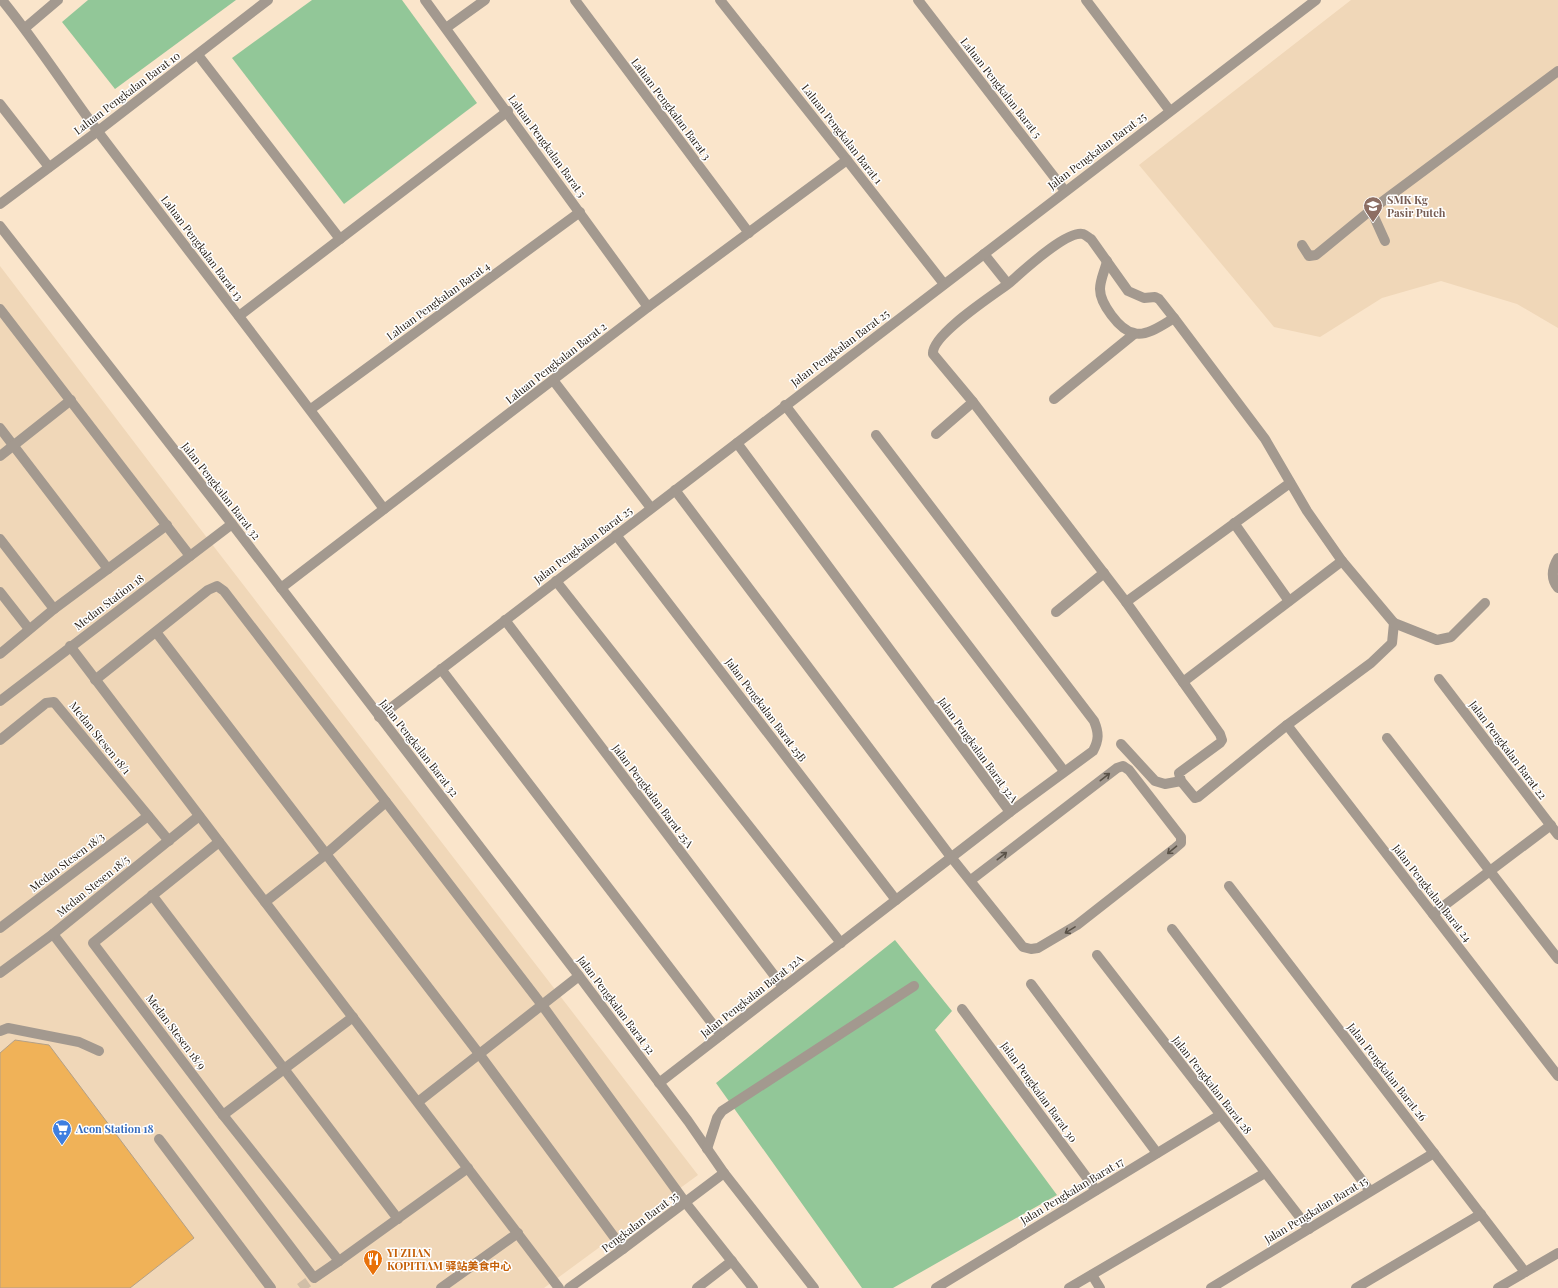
<svg xmlns="http://www.w3.org/2000/svg" width="1558" height="1288" font-family="'Playfair Display','Noto Sans SC',serif">
<style>
.built{fill:#f0d7b8}
.green{fill:#92c798}
.building{fill:#f0b258;stroke:#b3a087}
.lines{fill:none;stroke-linecap:round;stroke-linejoin:round}
.minor-tunnel{stroke:#d0bea7;stroke-width:10;stroke-dasharray:10 5;stroke-linecap:butt}
.minor{stroke:#a3998f;stroke-width:10}
.oneway{stroke:#5a5248}
.labels{text-anchor:middle;stroke-width:3;stroke-linejoin:round;paint-order:stroke}
.street-label{font-size:11px;fill:#2a2219;stroke:#fff}
.education-label{font-size:11px;font-weight:bold;fill:#785e54;stroke:#fff;text-anchor:start}
.shop-label{font-size:11px;font-weight:bold;fill:#366cbe;stroke:#fff;text-anchor:start}
.food-label{font-size:11px;font-weight:bold;fill:#c56008;stroke:#fff;text-anchor:start}
</style>
<rect width="100%" height="100%" fill="#fae5cb"/>
<g class="built">
<polygon points="1351,0 1558,0 1558,328 1517,304 1441,281 1382,298 1320,337 1274,327 1139,165"/>
<polygon points="0,266 198,526 698,1175 544,1288 0,1288"/>
</g>
<g class="green">
<polygon points="88,0 236,0 115,89 62,22"/>
<polygon points="312,0 402,0 477,103 344,204 232,58"/>
<polygon points="895,940 952,1011 935,1030 1057,1195 893,1288 862,1288 716,1083"/>
</g>
<polygon class="building" points="15,1040 49,1045 194,1238 130,1288 0,1288 0,1053"/>
<g class="lines">
<polyline class="minor-tunnel" points="300,1288 314,1278"/>
<g class="minor">
<path d="M2 0C38 44 68 92 102 137 196 261 292 384 384 509"/>
<polyline points="425,0 648,307"/>
<polyline points="575,0 749,233"/>
<polyline points="720,0 847,160 944,284"/>
<polyline points="918,0 1065,191"/>
<polyline points="1086,0 1170,111"/>
<polyline points="25,28 58,0"/>
<polyline points="446,28 485,0"/>
<polyline points="198,55 340,239"/>
<polyline points="0,104 49,167"/>
<polyline points="0,204 98,131 268,0"/>
<polyline points="1371,210 1385,241"/>
<polyline points="0,226 232,524 579,976 688,1121 724,1173 814,1288"/>
<polyline points="1302,245 1309,256 1316,255 1371,210 1558,71"/>
<path d="M984 254 1008 284C992 296 931 335 933 354L973 402 1126 602 1220 734 1222 740 1220 743 1179 773 1181 781 1195 798 1198 797 1287 725 1371 663 1392 643 1394 623 1342 561 1307 511 1265 439 1174 318 1159 299 1155 297 1144 298 1128 291 1091 239C1089 238 1086 235 1083 234 1066 230 1021 273 1008 284"/>
<path d="M1107 261C1105 270 1100 280 1100 289 1100 303 1119 330 1134 333 1146 337 1164 324 1174 318"/>
<polyline points="0,309 190,556"/>
<polyline points="239,316 508,111"/>
<polyline points="553,380 651,508"/>
<polyline points="1054,399 1134,334"/>
<polyline points="785,405 1064,771"/>
<polyline points="311,409 580,212"/>
<polyline points="0,428 108,569"/>
<polyline points="936,434 973,402"/>
<polyline points="737,443 1010,812"/>
<polyline points="0,456 71,400"/>
<polyline points="675,490 951,857 1023,947 1031,949 1038,948 1077,925 1174,849 1181,843 1181,837 1129,770 1123,766 1117,768 971,880"/>
<polyline points="1234,523 1289,601"/>
<polyline points="616,535 896,900"/>
<polyline points="0,539 54,609"/>
<path d="M1558 558C1552 568 1550 578 1558 588"/>
<polyline points="556,581 841,943"/>
<polyline points="281,588 648,307 847,160"/>
<polyline points="0,592 29,629"/>
<polyline points="1126,602 1290,483"/>
<polyline points="1056,612 1104,573"/>
<polyline points="505,620 783,987"/>
<polyline points="1394,623 1437,640 1451,637 1485,603"/>
<polyline points="156,632 480,1055 623,1249"/>
<polyline points="70,646 559,1288"/>
<polyline points="0,654 54,609 167,525"/>
<polyline points="441,669 721,1035"/>
<polyline points="1439,679 1558,835"/>
<polyline points="95,680 208,590 217,586 224,591 542,1005 685,1202 753,1288"/>
<polyline points="1183,682 1342,561"/>
<polyline points="0,701 232,524"/>
<polyline points="379,717 1316,0"/>
<polyline points="1287,725 1558,1076"/>
<polyline points="1387,738 1558,959"/>
<polyline points="0,740 46,703 54,702 169,841"/>
<polyline points="1121,744 1155,781 1165,784 1181,781"/>
<polyline points="219,842 93,943 223,1115 339,1261"/>
<polyline points="1229,886 1525,1272"/>
<polyline points="152,895 398,1219"/>
<polyline points="265,902 326,854 386,802"/>
<polyline points="1433,914 1551,825"/>
<polyline points="0,928 148,816"/>
<polyline points="1172,929 1370,1191"/>
<polyline points="53,934 314,1278 339,1261 468,1168"/>
<polyline points="1097,955 1309,1229"/>
<polyline points="0,973 53,934 199,816"/>
<polyline points="1031,984 1157,1153"/>
<polyline points="962,1009 1096,1190"/>
<polyline points="0,1031 8,1028 79,1042 99,1051"/>
<path d="M659 1083 1010 812 1093 751C1099 740 1099 733 1094 721L876 435"/>
<polyline points="418,1102 579,976"/>
<polyline points="223,1115 353,1017"/>
<polyline points="159,1139 271,1288"/>
<polyline points="707,1149 717,1118 722,1111 914,986"/>
<polyline points="1092,1275 1100,1288"/>
<polyline points="441,1288 518,1233"/>
<polyline points="569,1288 623,1249 724,1173"/>
<polyline points="697,1288 732,1261"/>
<polyline points="936,1288 1220,1115"/>
<polyline points="1069,1288 1265,1173"/>
<polyline points="1211,1288 1434,1153"/>
<polyline points="1356,1288 1481,1214"/>
<polyline points="1498,1288 1558,1253"/>
</g>
</g>
<defs><path id="oneway-shaft" d="M-6 0H5M1.5-3L5.5 0L1.5 3" fill="none" stroke-width="1.6" stroke-linecap="round" stroke-linejoin="round"/></defs>
<g class="oneway">
<use href="#oneway-shaft" transform="translate(1105 777) rotate(-38)"/>
<use href="#oneway-shaft" transform="translate(1172 850) rotate(140)"/>
<use href="#oneway-shaft" transform="translate(1002 856) rotate(-38)"/>
<use href="#oneway-shaft" transform="translate(1070 930) rotate(148)"/>
</g>
<defs>
<g id="school-pin" transform="scale(1)"><path d="M0 17L-7.5 6A9.5 9.5 0 1 1 7.5 6Z" fill="#8d6e63" stroke="#fff"/><path d="M0-5L7-2L0 1L-7-2ZM-4 1L0 2.5L4 1V4Q0 6-4 4Z" fill="#fff"/></g>
<g id="supermarket-pin" transform="scale(1)"><path d="M0 17L-7.5 6A9.5 9.5 0 1 1 7.5 6Z" fill="#3f7fe0" stroke="#fff"/><path d="M-6-5.5h2.5l.6 2H6L4.5 2H-2.5L-4.4-4H-6ZM-1.5 3.2a1.3 1.3 0 1 0 .1 0ZM3 3.2a1.3 1.3 0 1 0 .1 0Z" fill="#fff"/></g>
<g id="restaurant-pin" transform="scale(1)"><path d="M0 17L-7.5 6A9.5 9.5 0 1 1 7.5 6Z" fill="#e8710a" stroke="#fff"/><path d="M-5-6h1v4h1v-4h1v4h1v-4h1v5L-1.5 .5V6h-2V.5L-5-1ZM5-6V6H3V1.5H1.5Q1.5-4 5-6Z" fill="#fff"/></g>
</defs>
<g fill-rule="evenodd">
<use href="#school-pin" x="1373" y="206"/>
<use href="#supermarket-pin" x="62" y="1129"/>
<use href="#restaurant-pin" x="373" y="1259"/>
</g>
<g class="labels">
<g class="street-label">
<text transform="translate(1001 88) rotate(52)" y="4">Laluan Pengkalan Barat 5</text>
<text transform="translate(127 93) rotate(-37)" y="4">Laluan Pengkalan Barat 10</text>
<text transform="translate(671 109) rotate(53)" y="4">Laluan Pengkalan Barat 3</text>
<text transform="translate(842 134) rotate(52)" y="4">Laluan Pengkalan Barat 1</text>
<text transform="translate(547 146) rotate(54)" y="4">Laluan Pengkalan Barat 5</text>
<text transform="translate(1097 151) rotate(-37)" y="4">Jalan Pengkalan Barat 25</text>
<text transform="translate(202 248) rotate(53)" y="4">Laluan Pengkalan Barat 13</text>
<text transform="translate(438 301) rotate(-36)" y="4">Laluan Pengkalan Barat 4</text>
<text transform="translate(840 348) rotate(-37)" y="4">Jalan Pengkalan Barat 25</text>
<text transform="translate(556 363) rotate(-38)" y="4">Laluan Pengkalan Barat 2</text>
<text transform="translate(221 491) rotate(52)" y="4">Jalan Pengkalan Barat 32</text>
<text transform="translate(583 545) rotate(-37)" y="4">Jalan Pengkalan Barat 25</text>
<text transform="translate(109 602) rotate(-37)" y="4">Medan Station 18</text>
<text transform="translate(766 710) rotate(53)" y="4">Jalan Pengkalan Barat 25B</text>
<text transform="translate(100 738) rotate(51)" y="4">Medan Stesen 18/1</text>
<text transform="translate(419 748) rotate(52)" y="4">Jalan Pengkalan Barat 32</text>
<text transform="translate(978 750) rotate(54)" y="4">Jalan Pengkalan Barat 32A</text>
<text transform="translate(1508 750) rotate(53)" y="4">Jalan Pengkalan Barat 22</text>
<text transform="translate(653 796) rotate(53)" y="4">Jalan Pengkalan Barat 25A</text>
<text transform="translate(67 862) rotate(-37)" y="4">Medan Stesen 18/3</text>
<text transform="translate(93 886) rotate(-39)" y="4">Medan Stesen 18/5</text>
<text transform="translate(1432 893) rotate(52)" y="4">Jalan Pengkalan Barat 24</text>
<text transform="translate(752 996) rotate(-38)" y="4">Jalan Pengkalan Barat 32A</text>
<text transform="translate(616 1005) rotate(53)" y="4">Jalan Pengkalan Barat 32</text>
<text transform="translate(176 1032) rotate(53)" y="4">Medan Stesen 18/9</text>
<text transform="translate(1387 1072) rotate(52)" y="4">Jalan Pengkalan Barat 26</text>
<text transform="translate(1212 1085) rotate(52)" y="4">Jalan Pengkalan Barat 28</text>
<text transform="translate(1039 1092) rotate(54)" y="4">Jalan Pengkalan Barat 30</text>
<text transform="translate(1072 1191) rotate(-31)" y="4">Jalan Pengkalan Barat 17</text>
<text transform="translate(1316 1210) rotate(-31)" y="4">Jalan Pengkalan Barat 15</text>
<text transform="translate(640 1222) rotate(-37)" y="4">Pengkalan Barat 35</text>
</g>
<g class="education-label">
<text x="1387" y="204">SMK Kg<tspan x="1387" dy="13">Pasir Puteh</tspan></text>
</g>
<g class="shop-label">
<text x="76" y="1133">Aeon Station 18</text>
</g>
<g class="food-label">
<text x="387" y="1257">YI ZHAN<tspan x="387" dy="13">KOPITIAM 驿站美食中心</tspan></text>
</g>
</g>
</svg>
